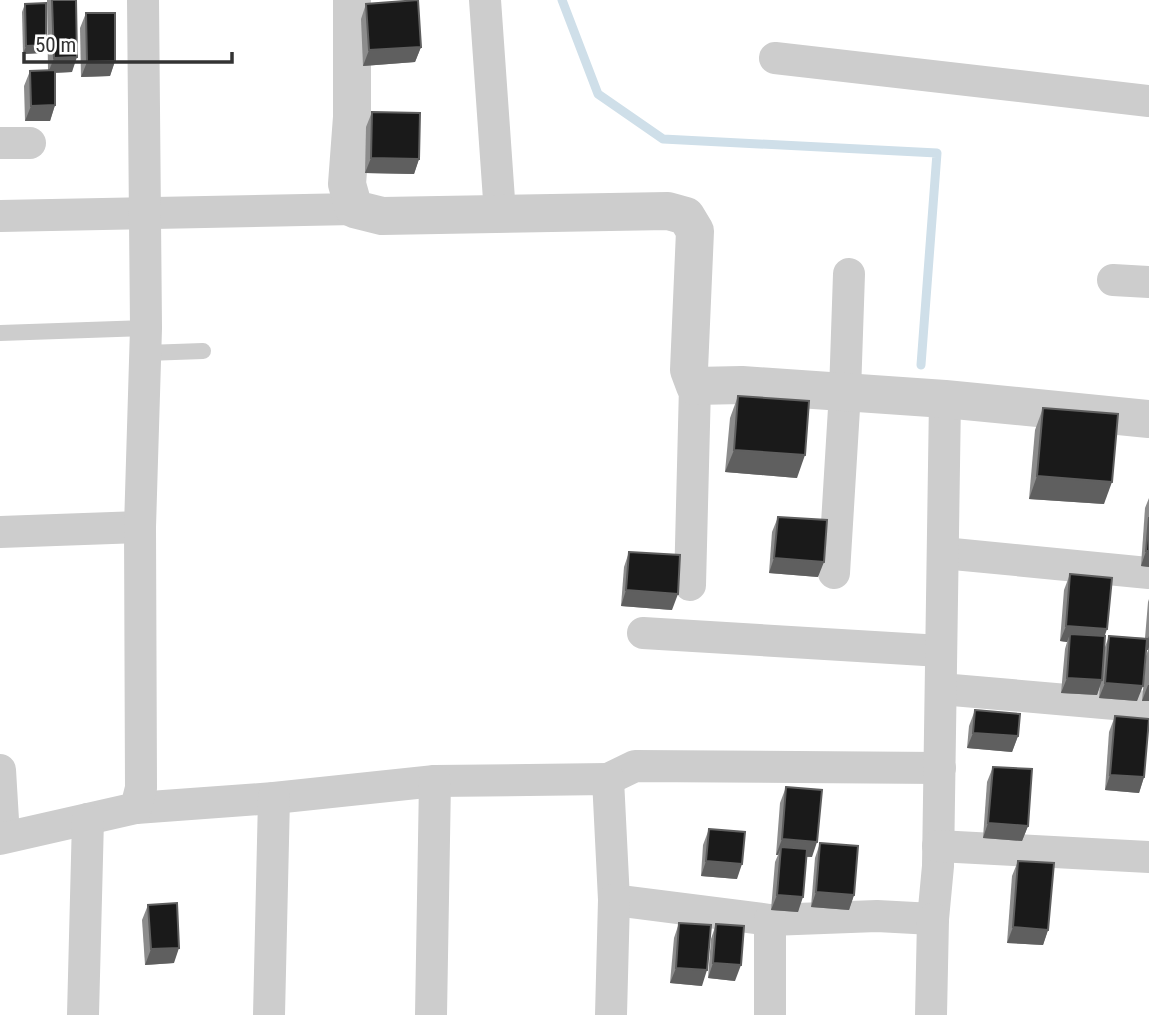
<svg xmlns="http://www.w3.org/2000/svg" width="1149" height="1015" font-family="'Roboto Condensed',sans-serif">
<style>
.lines{fill:none;stroke-linecap:round;stroke-linejoin:round}
.stream{stroke:#cfdfe9;stroke-width:9}
.service{stroke:#cdcdcd;stroke-width:16}
.minor{stroke:#cdcdcd;stroke-width:32}
.tertiary{stroke:#cdcdcd;stroke-width:38}
.wall{fill:#8c8c8c}
.shaded-wall{fill:#5f5f5f}
.building{fill:#1a1a1a;stroke:#5f5f5f;stroke-width:2}
</style>
<rect width="100%" height="100%" fill="#fff"/>
<g class="lines">
<polyline class="stream" points="562,0 598,94 663,139 937,153 921,365"/>
<g class="service">
<polyline points="0,333 146,328"/>
<polyline points="146,353 203,351"/>
</g>
<g class="minor">
<polyline points="485,0 500,214"/>
<polyline points="775,58 1149,101"/>
<polyline points="0,143 30,143"/>
<polyline points="0,216 354,209"/>
<polyline points="1113,280 1149,282"/>
<polyline points="0,532 140,527"/>
<polyline points="943,553 1149,573"/>
<polyline points="834,573 845,392 849,274"/>
<polyline points="690,585 695,386"/>
<polyline points="643,633 941,651"/>
<polyline points="941,689 1149,707"/>
<polyline points="0,770 4,837"/>
<polyline points="608,779 635,766 940,768"/>
<polyline points="136,808 274,798 435,781 608,779 614,900 770,920 877,916 933,919 938,866 945,399"/>
<polyline points="0,839 136,808 141,788 140,527 146,328 143,0"/>
<polyline points="938,846 1149,857"/>
<polyline points="83,1015 88,819"/>
<polyline points="269,1015 274,798"/>
<polyline points="431,1015 435,781"/>
<polyline points="611,1015 614,900"/>
<polyline points="770,1015 770,920"/>
<polyline points="931,1015 933,919"/>
</g>
<polyline class="tertiary" points="352,0 352,117 347,184 354,209 382,216 668,211 686,216 695,231 689,370 695,386 742,385 945,399 1149,419"/>
</g>
<g class="wall">
<polygon points="47,0 76,0 72,72 55,73 55,105 50,121 25,121 24,86 30,71 48,70"/>
<polygon points="25,4 46,45 43,53 23,54 22,12"/>
<polygon points="366,4 421,47 415,62 363,66 361,19"/>
<polygon points="86,13 115,61 110,76 81,77 80,28"/>
<polygon points="372,112 419,159 414,174 365,173 366,127"/>
<polygon points="738,396 797,478 725,472 730,418"/>
<polygon points="1043,408 1104,504 1029,499 1035,430"/>
<polygon points="1149,498 1149,567 1141,566 1145,508"/>
<polygon points="778,517 818,577 769,573 772,532"/>
<polygon points="629,552 672,610 621,606 624,567"/>
<polygon points="1070,574 1105,636 1105,647 1109,636 1145,638 1148,602 1149,599 1149,701 1142,701 1146,656 1148,650 1146,650 1137,701 1099,698 1100,685 1097,695 1061,693 1065,649 1067,642 1060,641 1064,590"/>
<polygon points="975,710 1018,736 1012,752 967,748 969,726"/>
<polygon points="1115,716 1144,777 1139,793 1105,790 1109,732"/>
<polygon points="993,767 1028,826 1022,841 983,838 987,782"/>
<polygon points="786,787 812,857 807,857 798,912 771,910 775,862 778,855 776,855 780,803"/>
<polygon points="709,829 737,879 701,876 703,845"/>
<polygon points="820,843 854,895 849,910 811,907 815,858"/>
<polygon points="1018,861 1048,930 1043,945 1007,943 1012,876"/>
<polygon points="148,905 174,963 145,965 142,920"/>
<polygon points="679,923 702,986 670,983 674,938"/>
<polygon points="716,924 735,981 708,978 711,939"/>
</g>
<g class="shaded-wall">
<polygon points="46,45 43,53 23,54 26,46"/>
<polygon points="421,47 415,62 363,66 369,50"/>
<polygon points="77,57 72,72 48,73 54,58"/>
<polygon points="115,61 110,76 81,77 87,62"/>
<polygon points="55,105 50,121 25,121 31,106"/>
<polygon points="371,158 419,159 414,174 365,173"/>
<polygon points="734,450 805,455 797,478 725,472"/>
<polygon points="1037,476 1112,482 1104,504 1029,499"/>
<polygon points="1146,551 1149,551 1149,567 1141,566"/>
<polygon points="774,558 824,562 818,577 769,573"/>
<polygon points="626,590 678,594 672,610 621,606"/>
<polygon points="1066,626 1107,629 1102,644 1070,634 1067,642 1060,641"/>
<polygon points="1149,636 1149,647 1148,650 1144,650"/>
<polygon points="1067,678 1102,680 1097,695 1061,693"/>
<polygon points="1105,683 1143,686 1137,701 1099,698"/>
<polygon points="1148,685 1149,685 1149,701 1142,701"/>
<polygon points="973,733 1018,736 1012,752 967,748"/>
<polygon points="1110,775 1144,777 1139,793 1105,790"/>
<polygon points="988,823 1028,826 1022,841 983,838"/>
<polygon points="782,839 817,842 812,857 780,855 781,847 778,855 776,855"/>
<polygon points="706,861 742,864 737,879 701,876"/>
<polygon points="816,892 854,895 849,910 811,907"/>
<polygon points="777,895 803,897 798,912 771,910"/>
<polygon points="1013,927 1048,930 1043,945 1007,943"/>
<polygon points="179,948 174,963 145,965 151,949"/>
<polygon points="713,963 741,965 735,981 708,978"/>
<polygon points="676,968 707,970 702,986 670,983"/>
</g>
<g class="building">
<polygon points="52,0 76,0 77,57 54,58"/>
<polygon points="418,0 421,47 369,50 366,4"/>
<polygon points="46,3 46,45 26,46 25,4"/>
<polygon points="86,13 115,13 115,61 87,62"/>
<polygon points="55,70 55,105 31,106 30,71"/>
<polygon points="372,112 420,113 419,159 371,158"/>
<polygon points="738,396 809,401 805,455 734,450"/>
<polygon points="1043,408 1118,414 1112,482 1037,476"/>
<polygon points="778,517 827,520 824,562 774,558"/>
<polygon points="1149,517 1149,551 1146,551"/>
<polygon points="629,552 680,555 678,594 626,590"/>
<polygon points="1070,574 1112,578 1107,629 1066,626"/>
<polygon points="1070,634 1105,636 1102,680 1067,678"/>
<polygon points="1109,636 1147,639 1143,686 1105,683"/>
<polygon points="975,710 1020,714 1018,736 973,733"/>
<polygon points="1115,716 1149,719 1144,777 1110,775"/>
<polygon points="993,767 1032,769 1028,826 988,823"/>
<polygon points="786,787 822,790 817,842 782,839"/>
<polygon points="709,829 745,832 742,864 706,861"/>
<polygon points="820,843 858,846 854,895 816,892"/>
<polygon points="781,847 807,849 803,897 777,895"/>
<polygon points="1018,861 1054,863 1048,930 1013,927"/>
<polygon points="177,903 179,948 151,949 148,905"/>
<polygon points="679,923 711,925 707,970 676,968"/>
<polygon points="716,924 744,926 741,965 713,963"/>
</g>
<path d="M24 52v10h208v-10" fill="none" stroke="#333333" stroke-width="3.5"/>
<text x="35" y="52" font-size="21" fill="#333333" stroke="#ffffff" stroke-width="5" paint-order="stroke">50 m</text>
</svg>
